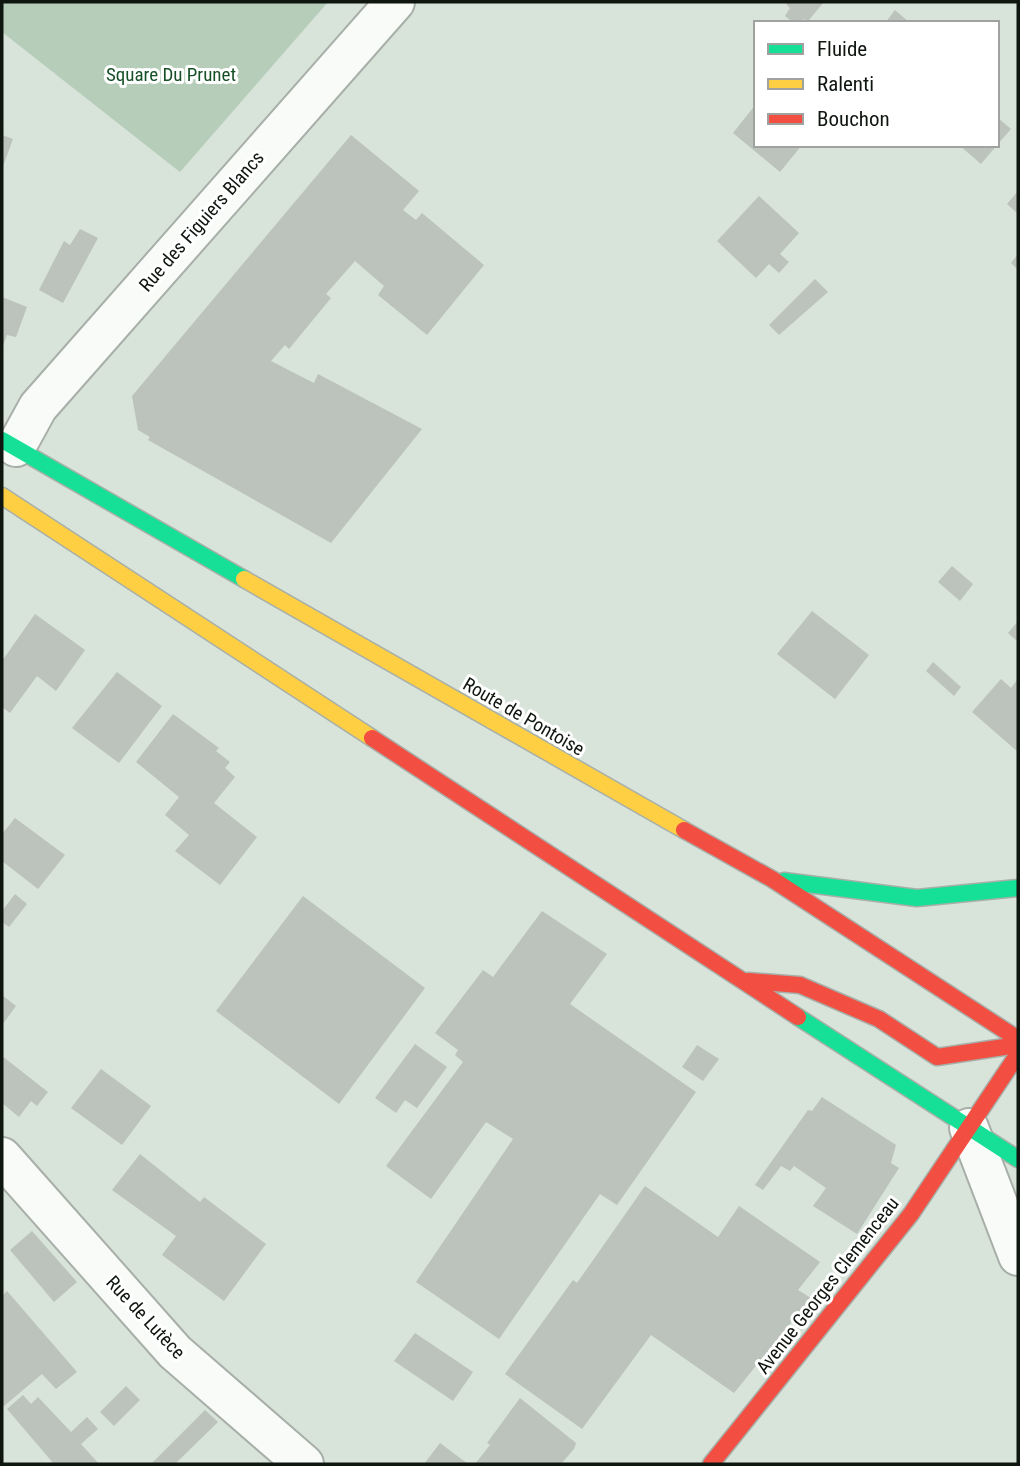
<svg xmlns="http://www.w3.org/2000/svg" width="1020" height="1466" font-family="'Roboto Condensed',sans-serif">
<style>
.green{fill:#b6cdb9}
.building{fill:#bbc3bc}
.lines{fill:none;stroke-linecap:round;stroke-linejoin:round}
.street-casing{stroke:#a7afa8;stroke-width:42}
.fast-casing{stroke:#a7afa8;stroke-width:19}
.slow-casing{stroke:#a7afa8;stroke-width:19}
.jam-casing{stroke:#a7afa8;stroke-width:19}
.street{stroke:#f9fbf9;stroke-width:38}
.fast{stroke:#16e098;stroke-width:16}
.slow{stroke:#ffcf43;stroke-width:16}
.jam{stroke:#f24e42;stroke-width:16}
.labels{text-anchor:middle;stroke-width:6;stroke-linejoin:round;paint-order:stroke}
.park-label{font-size:19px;fill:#165026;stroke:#fff}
.street-label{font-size:19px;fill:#0f1610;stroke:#fff}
</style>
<rect width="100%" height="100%" fill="#d8e3da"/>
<polygon class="green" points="2,2 328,2 180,172 2,32"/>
<g class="building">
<polygon points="789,2 824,2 808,21 804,19 801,23 794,23 785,16 790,8 786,4"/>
<polygon points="895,10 910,23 885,23"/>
<polygon points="756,104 756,145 802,145 780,172 733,133"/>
<polygon points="997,117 1011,129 997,145"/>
<polygon points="2,135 13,139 2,169"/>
<polygon points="351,135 419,191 403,210 416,220 422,213 484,265 427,335 378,295 384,286 355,261 326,294 331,298 289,349 285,345 271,361 314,383 318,374 422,429 331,543 148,440 150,437 138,430 132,396"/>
<polygon points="959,145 997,145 981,164"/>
<polygon points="1018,191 1018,214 1007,204"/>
<polygon points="759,196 799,233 780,254 789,262 779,273 769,264 756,278 717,241"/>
<polygon points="80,229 98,238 63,303 39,290 64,241 70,245"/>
<polygon points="1018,254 1018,270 1011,263"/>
<polygon points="815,279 828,292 779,335 769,325"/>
<polygon points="2,297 27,307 16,337 7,335 2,348"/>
<polygon points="952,566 973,584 960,601 938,582"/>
<polygon points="812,611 869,655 835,699 777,654"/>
<polygon points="35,614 85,650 56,691 37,676 10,713 2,707 2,661"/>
<polygon points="1018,621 1018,642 1008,633"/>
<polygon points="933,662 961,687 954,696 926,671"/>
<polygon points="117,672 162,706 119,763 72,728"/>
<polygon points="1001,679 1011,688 1018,679 1018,752 972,712"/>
<polygon points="173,714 219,748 216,751 230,762 225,768 235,777 214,803 257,837 220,885 175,851 189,835 165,815 179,797 136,762"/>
<polygon points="15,818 65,855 38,889 2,861 2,834"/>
<polygon points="15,894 27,904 9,927 2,922 2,911"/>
<polygon points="303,896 425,988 339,1104 216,1011"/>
<polygon points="542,911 607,954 570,1004 696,1092 617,1205 600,1194 499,1339 416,1282 513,1139 486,1122 431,1199 386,1166 463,1062 455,1055 458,1050 435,1033 483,970 493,977"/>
<polygon points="2,995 16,1006 2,1025"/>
<polygon points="415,1044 447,1067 417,1108 405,1100 396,1113 375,1098"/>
<polygon points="697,1045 719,1059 703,1081 682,1067"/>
<polygon points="2,1056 48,1092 37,1106 31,1101 19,1117 2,1103"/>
<polygon points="101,1069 151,1106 122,1145 71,1108"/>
<polygon points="822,1097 896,1145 891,1163 899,1168 857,1234 813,1206 826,1188 794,1166 790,1171 781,1166 763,1190 755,1185 808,1110 812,1111"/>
<polygon points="140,1154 200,1202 204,1197 266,1244 224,1301 162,1255 176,1236 112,1190"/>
<polygon points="645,1186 718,1237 739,1206 820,1262 798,1290 811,1298 734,1393 651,1335 582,1429 505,1374 573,1280 577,1283"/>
<polygon points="32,1231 77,1282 54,1302 10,1250"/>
<polygon points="7,1291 77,1372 56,1389 42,1374 4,1406 2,1404 2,1296"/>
<polygon points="415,1333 473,1372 453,1401 394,1361"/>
<polygon points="126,1386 140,1400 114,1426 100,1412"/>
<polygon points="23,1395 31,1404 38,1397 71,1432 87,1417 98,1429 81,1444 99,1464 54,1464 7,1409"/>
<polygon points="520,1398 576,1443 574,1449 561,1464 475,1464 490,1445 487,1443"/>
<polygon points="205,1410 218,1422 175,1464 151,1464"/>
<polygon points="440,1443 468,1464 424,1464"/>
</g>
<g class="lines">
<g class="street-casing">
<g id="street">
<polyline points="16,447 38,407 395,2"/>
<polyline points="969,1128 1018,1256"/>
<polyline points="2,1157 175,1352 304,1464"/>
</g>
</g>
<g class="fast-casing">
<g id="fast">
<polyline points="2,440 244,579"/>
<polyline points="784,881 917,898 1018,888"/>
<polyline points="798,1017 1018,1159"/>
</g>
</g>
<g class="slow-casing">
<g id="slow">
<polyline points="2,496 372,738"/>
<polyline points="244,579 684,830"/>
</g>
</g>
<g class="jam-casing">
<g id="jam">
<polyline points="372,738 798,1017"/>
<polyline points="684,830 772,879 1018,1039"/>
<polyline points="748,981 800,985 879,1019 937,1057 1018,1045"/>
<polyline points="711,1464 911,1214 1018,1054"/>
</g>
</g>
<use href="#street" class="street"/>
<use href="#fast" class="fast"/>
<use href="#slow" class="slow"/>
<use href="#jam" class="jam"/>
</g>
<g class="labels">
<g class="park-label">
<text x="171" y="81">Square Du Prunet</text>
</g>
<g class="street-label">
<text transform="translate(201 221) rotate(-49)" y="7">Rue des Figuiers Blancs</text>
<text transform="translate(524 716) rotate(30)" y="7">Route de Pontoise</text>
<text transform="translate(827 1285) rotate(-52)" y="7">Avenue Georges Clemenceau</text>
<text transform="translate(146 1317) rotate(47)" y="7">Rue de Lutèce</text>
</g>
</g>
<rect width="1020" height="1466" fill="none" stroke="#0f1610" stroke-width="7"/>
<rect x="754" y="21" width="245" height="126" fill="#ffffff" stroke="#9fa29f" stroke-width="2"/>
<rect x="768" y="44" width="35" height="10" fill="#16e098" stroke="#9fa29f" stroke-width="2"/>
<text x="817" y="56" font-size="21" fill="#0f1610">Fluide</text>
<rect x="768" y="79" width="35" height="10" fill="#ffcf43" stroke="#9fa29f" stroke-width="2"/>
<text x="817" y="91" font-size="21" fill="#0f1610">Ralenti</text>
<rect x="768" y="114" width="35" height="10" fill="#f24e42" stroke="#9fa29f" stroke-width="2"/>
<text x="817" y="126" font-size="21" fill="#0f1610">Bouchon</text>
</svg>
